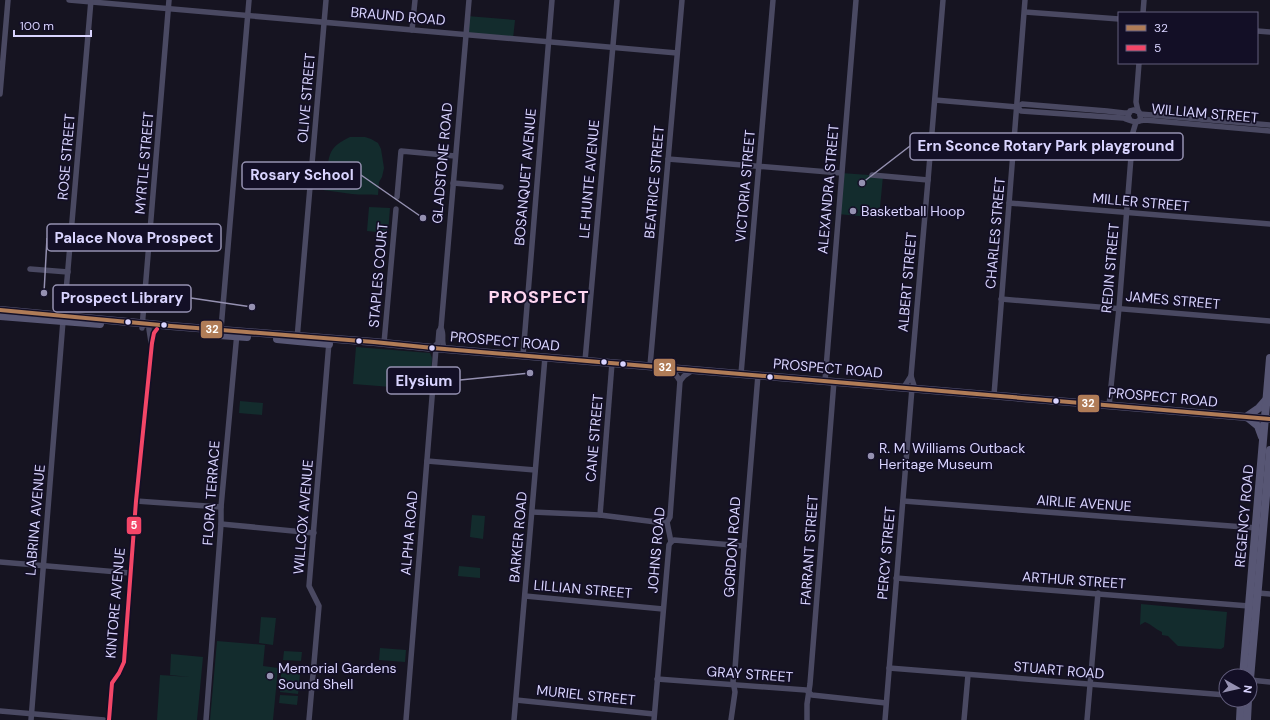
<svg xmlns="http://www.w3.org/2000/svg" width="1270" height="720" font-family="'DM Sans',sans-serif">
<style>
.green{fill:#132c2d}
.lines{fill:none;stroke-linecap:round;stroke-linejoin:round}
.street{stroke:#4a4962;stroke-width:5.5}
.secondary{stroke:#575674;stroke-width:8}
.bus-1-casing{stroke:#130f26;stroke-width:7}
.bus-2-casing{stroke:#130f26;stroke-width:7}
.bus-1{stroke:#b07c57;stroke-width:4}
.bus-2{stroke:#f34667;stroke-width:4}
.poi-dot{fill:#9591b1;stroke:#130f26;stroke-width:1.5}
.bus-dot{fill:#d9d4ff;stroke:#130f26;stroke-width:1.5}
.labels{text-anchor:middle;stroke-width:3.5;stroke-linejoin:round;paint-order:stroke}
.street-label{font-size:14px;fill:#d9d4ff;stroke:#130f26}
.poi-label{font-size:14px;fill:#d9d4ff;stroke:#130f26;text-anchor:start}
.district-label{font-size:18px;font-weight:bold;letter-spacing:1px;fill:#ffd6f0;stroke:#130f26}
.leader{fill:none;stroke:#9591b1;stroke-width:1.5}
.callout-dot{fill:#9591b1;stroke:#130f26;stroke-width:1.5}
.callout{fill:#130f26;stroke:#9591b1;stroke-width:1.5}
.callout-label{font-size:15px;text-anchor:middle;font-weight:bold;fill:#d9d4ff}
.line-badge{stroke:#130f26;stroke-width:1.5}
.badge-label{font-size:11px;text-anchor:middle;font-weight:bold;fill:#fff}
</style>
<rect width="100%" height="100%" fill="#161421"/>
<g class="green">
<polygon points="467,16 515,20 513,39 466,34"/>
<path d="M350 137H365L371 139 378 143 381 149 384 168 382 177 379 182 378 195C369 194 360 195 352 194 342 193 333 191 323 190L325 164H328C330 148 336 144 350 137Z"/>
<polygon points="841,173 883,176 879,218 838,214"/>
<polygon points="369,207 390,208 388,233 367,231"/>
<polygon points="356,347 430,353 432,358 430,390 353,384"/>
<polygon points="240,401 263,403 262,415 239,413"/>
<polygon points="472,515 485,516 483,539 470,537"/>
<polygon points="459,566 480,568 480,578 458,576"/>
<path d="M1141 604 1227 612 1224 647 1221 649 1178 646 1168 636 1162 635V632C1155 629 1151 624 1145 622L1140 625Z"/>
<polygon points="261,617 276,618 273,645 259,643"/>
<polygon points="217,641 265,645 263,666 278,668 273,720 210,720"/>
<polygon points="380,648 406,650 405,662 379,660"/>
<polygon points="284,651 302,652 301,661 283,660"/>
<polygon points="171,654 203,657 197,720 157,720 160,675 190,677 189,691 190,677 170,675"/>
<polygon points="281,673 300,674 299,683 281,681"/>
<polygon points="281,683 299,685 298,694 280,692"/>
<polygon points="280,695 298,696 297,705 279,703"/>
</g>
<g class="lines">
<g class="street">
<polyline points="69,0 677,53"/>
<polyline points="1025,12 1119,19"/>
<polyline points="1143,13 1144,0"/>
<polyline points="412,30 415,0"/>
<polyline points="1257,31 1270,32"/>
<polyline points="0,94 8,0"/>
<polyline points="935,100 1017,107 1022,104 1107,111 1124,113 1129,113"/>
<path d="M1017 107 1021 111 1123 118C1129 120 1145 128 1139 112L1134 110 1130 111 1128 116 1130 120"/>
<polyline points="1138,111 1136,102 1139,63"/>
<polyline points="1140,114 1270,125"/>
<polyline points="1138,121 1145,120 1270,131"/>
<polyline points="668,159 841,173"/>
<polyline points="872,175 928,180"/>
<polyline points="453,183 501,187"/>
<polyline points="397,197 401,151 455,156"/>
<polyline points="1009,203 1270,224"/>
<polyline points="30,269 68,272"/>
<polyline points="1001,299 1270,321"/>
<polyline points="64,315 91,0"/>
<polyline points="142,328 169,0"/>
<path d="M441 328C445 335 440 342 445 349"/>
<polyline points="149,329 151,342"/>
<polyline points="221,329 249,0"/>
<polyline points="297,339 326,0"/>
<polyline points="384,343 396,209"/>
<polyline points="433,348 438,343 439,331 441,328 469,0"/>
<polyline points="523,355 552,0"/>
<polyline points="585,361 617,0"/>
<polyline points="650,366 682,0"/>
<polyline points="672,369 680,381"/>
<polyline points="741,374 773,0"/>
<polyline points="825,381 856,0"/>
<polyline points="904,387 911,376"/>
<polyline points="915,389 911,376 928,180 943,0"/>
<polyline points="994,395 1025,0"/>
<polyline points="1109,406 1119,308 1133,132 1136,122"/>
<polyline points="427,461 535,470"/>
<polyline points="136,501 221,507"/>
<polyline points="903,501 1257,528"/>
<polyline points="532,512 600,515 664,523 667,522"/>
<polyline points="600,515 612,363"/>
<polyline points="221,524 314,533"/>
<polyline points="671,542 674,540 744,546"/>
<polyline points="0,562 130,573"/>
<polyline points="896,578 1249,606"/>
<polyline points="1258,593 1270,594"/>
<polyline points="525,596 663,609"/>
<polyline points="889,668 1226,695"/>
<polyline points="657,679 806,690 812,695 886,703"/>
<polyline points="1250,680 1270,682"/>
<polyline points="516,700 654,714"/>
<polyline points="0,711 104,720"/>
<polyline points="31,720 63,321"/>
<polyline points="109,720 112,683 119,673 124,662 136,501 152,343 154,333 157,329"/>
<polyline points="206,720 221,524 221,507 237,333"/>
<polyline points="309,720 319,606 309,586 329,342"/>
<polyline points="406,720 436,348"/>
<polyline points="514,720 545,357"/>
<polyline points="654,720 669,545 671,542 667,522 670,517 680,381 684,376 693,370"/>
<polyline points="731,720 735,692 733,681 735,669 744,546 758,375"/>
<polyline points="807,720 807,704 810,684 834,381"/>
<polyline points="885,720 912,388"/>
<polyline points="964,720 968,675"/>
<polyline points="1087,720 1098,593"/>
</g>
<g class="secondary">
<polyline points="0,310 171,326 374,342 433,348 693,370 1270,419"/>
<polyline points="0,316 100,324"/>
<polyline points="205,334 247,337"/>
<polyline points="277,339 329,344"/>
<polyline points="1246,417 1259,408 1266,400"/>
<polyline points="1247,417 1258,426 1262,437"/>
<polyline points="1243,676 1270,358"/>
<polyline points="1250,679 1270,450"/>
<polyline points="1240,720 1241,700"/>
<polyline points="1247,720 1248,700"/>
</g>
<g class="bus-1-casing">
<polyline id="bus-1" points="0,310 171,326 374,342 433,348 693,370 1270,419"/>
</g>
<g class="bus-2-casing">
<polyline id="bus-2" points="109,720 112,683 119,673 124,662 136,501 152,343 154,333 157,329"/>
</g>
<use href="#bus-1" class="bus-1"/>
<use href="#bus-2" class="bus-2"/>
</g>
<g class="poi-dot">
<circle cx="853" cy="211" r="4"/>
<circle cx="871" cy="456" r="4"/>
<circle cx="270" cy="676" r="4"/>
</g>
<g class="bus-dot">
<circle cx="128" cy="322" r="3.5"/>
<circle cx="164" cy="325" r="3.5"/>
<circle cx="359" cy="341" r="3.5"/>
<circle cx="432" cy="348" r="3.5"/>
<circle cx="604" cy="362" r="3.5"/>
<circle cx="623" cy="364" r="3.5"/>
<circle cx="770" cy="377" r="3.5"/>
<circle cx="1056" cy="401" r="3.5"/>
</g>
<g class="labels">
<g class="street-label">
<text transform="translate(398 16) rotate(5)" y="5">BRAUND ROAD</text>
<text transform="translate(306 98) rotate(-85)" y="5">OLIVE STREET</text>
<text transform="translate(1205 113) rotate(5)" y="5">WILLIAM STREET</text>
<text transform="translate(66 157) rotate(-85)" y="5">ROSE STREET</text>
<text transform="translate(144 163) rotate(-85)" y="5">MYRTLE STREET</text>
<text transform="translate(442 163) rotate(-85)" y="5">GLADSTONE ROAD</text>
<text transform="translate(525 177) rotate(-85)" y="5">BOSANQUET AVENUE</text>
<text transform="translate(589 179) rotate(-85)" y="5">LE HUNTE AVENUE</text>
<text transform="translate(654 182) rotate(-85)" y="5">BEATRICE STREET</text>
<text transform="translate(745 186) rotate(-85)" y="5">VICTORIA STREET</text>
<text transform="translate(828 189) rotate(-85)" y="5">ALEXANDRA STREET</text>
<text transform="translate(1141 202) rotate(5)" y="5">MILLER STREET</text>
<text transform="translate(995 233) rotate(-85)" y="5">CHARLES STREET</text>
<text transform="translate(1110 268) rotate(-85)" y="5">REDIN STREET</text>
<text transform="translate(378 275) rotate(-85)" y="5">STAPLES COURT</text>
<text transform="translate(907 282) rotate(-85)" y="5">ALBERT STREET</text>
<text transform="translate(1173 300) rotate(5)" y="5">JAMES STREET</text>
<text transform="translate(505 341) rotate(5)" y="5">PROSPECT ROAD</text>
<text transform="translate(828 368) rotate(5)" y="5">PROSPECT ROAD</text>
<text transform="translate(1163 397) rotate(5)" y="5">PROSPECT ROAD</text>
<text transform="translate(594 438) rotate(-85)" y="5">CANE STREET</text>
<text transform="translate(211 493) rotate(-86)" y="5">FLORA TERRACE</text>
<text transform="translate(1084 503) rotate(4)" y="5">AIRLIE AVENUE</text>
<text transform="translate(1244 516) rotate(-85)" y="5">REGENCY ROAD</text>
<text transform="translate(303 517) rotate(-85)" y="5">WILLCOX AVENUE</text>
<text transform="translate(35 520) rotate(-85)" y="5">LABRINA AVENUE</text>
<text transform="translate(409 533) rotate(-85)" y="5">ALPHA ROAD</text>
<text transform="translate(518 537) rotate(-85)" y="5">BARKER ROAD</text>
<text transform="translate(732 547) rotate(-86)" y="5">GORDON ROAD</text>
<text transform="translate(656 550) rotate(-85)" y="5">JOHNS ROAD</text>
<text transform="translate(809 550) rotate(-86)" y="5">FARRANT STREET</text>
<text transform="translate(886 553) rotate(-85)" y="5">PERCY STREET</text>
<text transform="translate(1074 580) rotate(4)" y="5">ARTHUR STREET</text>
<text transform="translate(583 589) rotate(5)" y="5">LILLIAN STREET</text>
<text transform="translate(115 603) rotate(-85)" y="5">KINTORE AVENUE</text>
<text transform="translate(1059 670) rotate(5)" y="5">STUART ROAD</text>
<text transform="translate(750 674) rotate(4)" y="5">GRAY STREET</text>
<text transform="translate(586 695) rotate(6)" y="5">MURIEL STREET</text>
</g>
<g class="poi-label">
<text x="861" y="216">Basketball Hoop</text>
<text x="879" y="453">R. M. Williams Outback<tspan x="879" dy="16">Heritage Museum</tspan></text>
<text x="278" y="673">Memorial Gardens<tspan x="278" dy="16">Sound Shell</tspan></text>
</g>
<g class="district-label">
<text x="539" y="303">PROSPECT</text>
</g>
</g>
<path class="leader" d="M862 183L910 146M423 218L361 175M44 293L47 238M252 307L191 298M530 373L460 380"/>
<g class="callout-dot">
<circle cx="862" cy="183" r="4"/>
<circle cx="423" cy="218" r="4"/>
<circle cx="44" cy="293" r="4"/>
<circle cx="252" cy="307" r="4"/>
<circle cx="530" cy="373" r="4"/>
</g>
<g class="callout">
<rect x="910" y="133" width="273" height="27" rx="4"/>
<rect x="242" y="162" width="119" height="27" rx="4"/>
<rect x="47" y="224" width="174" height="27" rx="4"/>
<rect x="53" y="285" width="138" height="27" rx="4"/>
<rect x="387" y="367" width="73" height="27" rx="4"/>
</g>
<g class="callout-label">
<text x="1046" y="151">Ern Sconce Rotary Park playground</text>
<text x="302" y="180">Rosary School</text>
<text x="134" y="243">Palace Nova Prospect</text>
<text x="122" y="303">Prospect Library</text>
<text x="424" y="386">Elysium</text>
</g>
<g class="line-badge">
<rect x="200" y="320" width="23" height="19" rx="4" fill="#b07c57"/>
<rect x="653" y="358" width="23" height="19" rx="4" fill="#b07c57"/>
<rect x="1077" y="394" width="23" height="19" rx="4" fill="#b07c57"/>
<rect x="126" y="516" width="16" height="19" rx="4" fill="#f34667"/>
</g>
<g class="badge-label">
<text x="212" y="333">32</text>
<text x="665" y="371">32</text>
<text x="1088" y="407">32</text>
<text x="134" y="529">5</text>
</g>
<rect x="1118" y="12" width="140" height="52" fill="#130f26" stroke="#625e7d"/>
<rect x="1126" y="25" width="20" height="6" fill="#b07c57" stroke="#625e7d"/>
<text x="1154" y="32" font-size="12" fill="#d9d4ff">32</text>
<rect x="1126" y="45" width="20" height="6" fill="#f34667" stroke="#625e7d"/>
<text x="1154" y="52" font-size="12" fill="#d9d4ff">5</text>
<g transform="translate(1238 688) rotate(98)"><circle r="19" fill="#130f26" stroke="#625e7d"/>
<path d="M0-3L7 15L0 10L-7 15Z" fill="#9591b1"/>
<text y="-6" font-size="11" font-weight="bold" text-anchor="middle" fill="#d9d4ff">N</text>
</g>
<path d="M14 30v6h77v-6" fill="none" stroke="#d9d4ff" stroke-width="2"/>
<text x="20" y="30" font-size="12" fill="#d9d4ff" stroke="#130f26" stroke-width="3" paint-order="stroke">100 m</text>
</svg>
